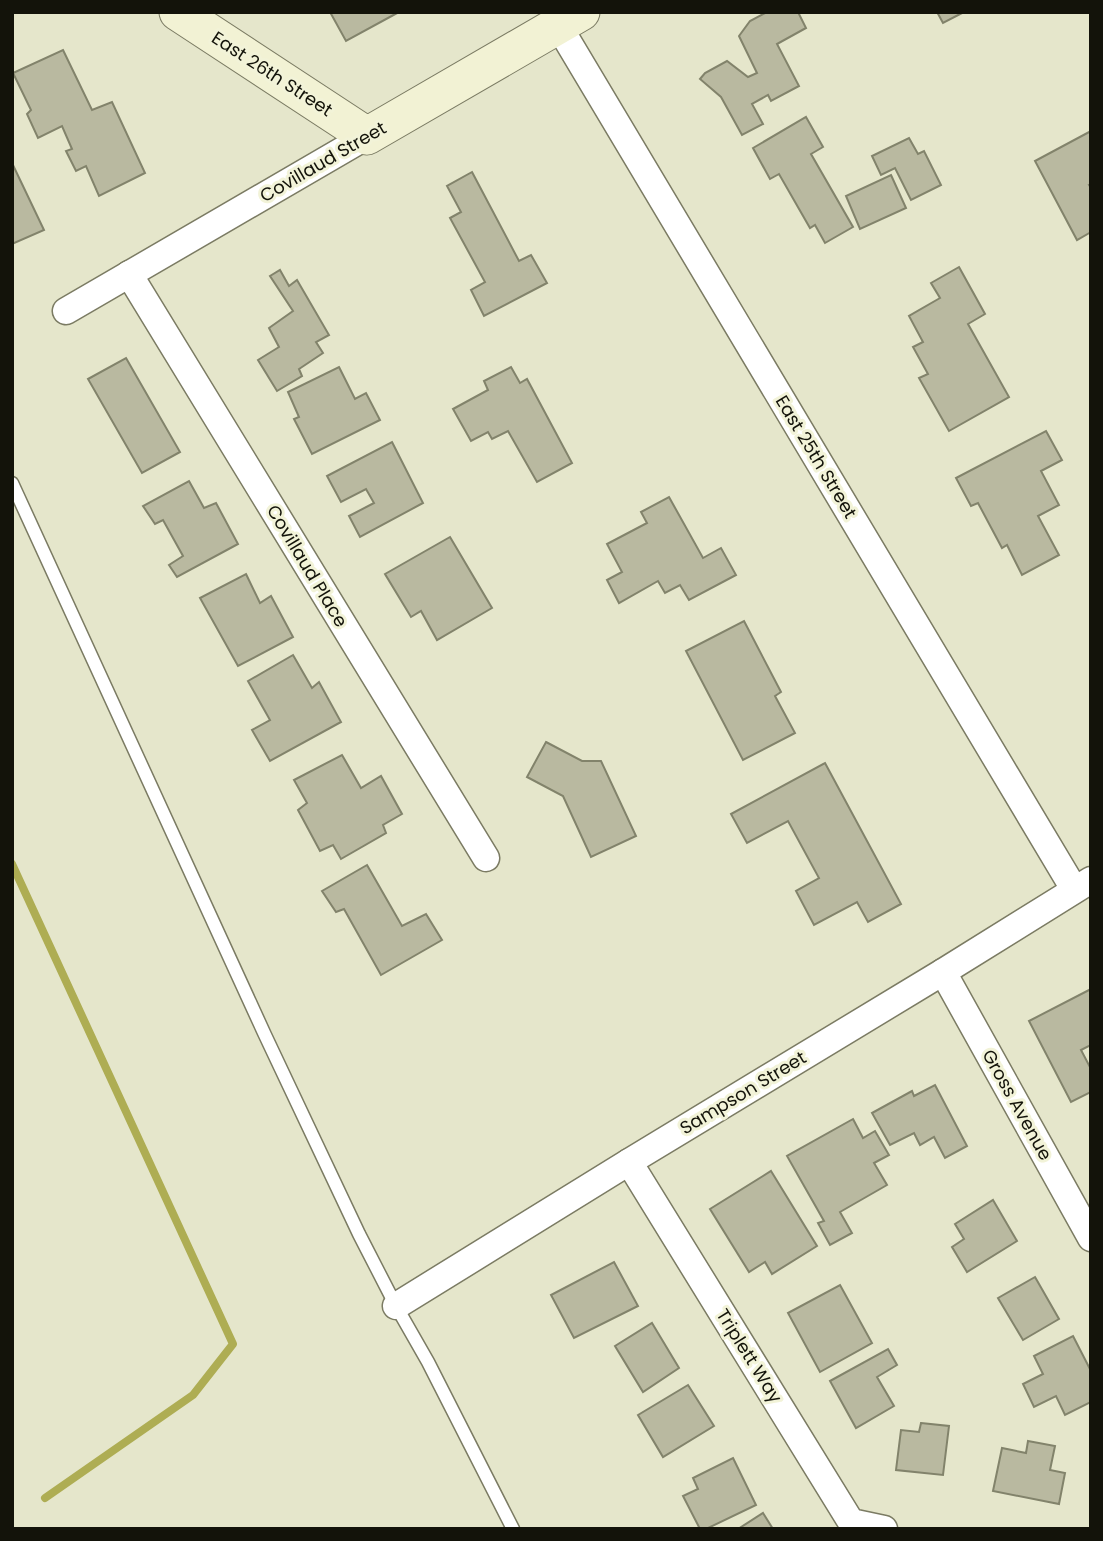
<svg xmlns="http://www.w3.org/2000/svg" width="1103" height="1541" font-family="Poppins,sans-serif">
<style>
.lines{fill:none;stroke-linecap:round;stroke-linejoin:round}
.stream{stroke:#aead53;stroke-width:8}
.building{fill:#b9b9a0;stroke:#82836b;stroke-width:2}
.lane-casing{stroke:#7b7b63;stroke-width:15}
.street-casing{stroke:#7b7b63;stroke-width:29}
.secondary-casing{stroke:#7b7b63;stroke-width:39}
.lane{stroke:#fff;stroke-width:12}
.street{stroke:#fff;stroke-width:26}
.secondary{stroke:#f2f2d4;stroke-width:37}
.labels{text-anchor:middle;stroke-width:6;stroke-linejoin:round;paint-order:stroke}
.street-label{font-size:18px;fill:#13130a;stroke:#f2f3d8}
</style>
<rect width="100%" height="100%" fill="#e5e6cb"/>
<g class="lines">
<polyline class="stream" points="12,864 233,1344 193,1395 45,1498"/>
</g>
<g class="building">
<polygon points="330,12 399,12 346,41"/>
<polygon points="767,12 798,12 806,28 777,44 799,86 771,101 768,95 752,104 763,124 742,135 721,97 700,79 705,73 727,61 748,77 757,73 739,36 750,21"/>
<polygon points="937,12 964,12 943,23"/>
<polygon points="63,50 92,110 112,102 145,173 99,196 86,166 76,171 66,151 72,149 62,126 38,138 27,114 31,110 13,73"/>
<polygon points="806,117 823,147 811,154 853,227 825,243 815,225 810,228 779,174 770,179 753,148"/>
<polygon points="1091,131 1091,184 1089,185 1091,188 1091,232 1077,240 1035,161"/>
<polygon points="909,138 918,154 924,151 941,185 911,200 895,168 881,175 872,156"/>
<polygon points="12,163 44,230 12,244"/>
<polygon points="472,172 519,261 531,255 547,283 484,316 471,290 485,282 450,218 461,212 447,186"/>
<polygon points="891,175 906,208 860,229 846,196"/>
<polygon points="959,267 985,314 968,324 1009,397 949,431 919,378 928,374 913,347 923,342 909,316 940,298 931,283"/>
<polygon points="280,270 289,286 297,280 329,335 316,342 323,353 299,369 302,376 277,391 258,360 279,347 269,328 293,311 270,276"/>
<polygon points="126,358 180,452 142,473 88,379"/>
<polygon points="339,367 355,399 366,393 380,420 312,454 294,419 299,417 288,392"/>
<polygon points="511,367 520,383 527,379 572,463 537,482 508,431 492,439 488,432 471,441 453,409 488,390 484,381"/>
<polygon points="1046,431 1062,460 1041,471 1059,505 1038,516 1059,555 1022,575 1007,545 1002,548 978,503 971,506 956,478"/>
<polygon points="392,442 423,503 360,537 349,516 374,503 366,489 341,502 327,476"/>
<polygon points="189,481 204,508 216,503 238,544 177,577 169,565 183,556 163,520 155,524 143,506"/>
<polygon points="669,497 703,558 721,548 736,575 689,600 680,585 665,593 658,581 619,603 607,580 622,572 607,544 647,523 641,512"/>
<polygon points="450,537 492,608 437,640 421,611 411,617 385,574"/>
<polygon points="246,574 260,603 271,596 293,637 238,666 200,598"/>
<polygon points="744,621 781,692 775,696 795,733 743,760 686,651"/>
<polygon points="293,655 312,688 319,682 341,722 270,761 252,730 270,720 248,681"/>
<polygon points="546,742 582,761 601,761 636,836 591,857 563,796 527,777"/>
<polygon points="342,755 361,788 381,776 402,814 383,825 386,833 341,859 333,845 320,851 298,810 307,803 294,780"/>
<polygon points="825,763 901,904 868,922 857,902 814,925 796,891 819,878 788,821 747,843 731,814"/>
<polygon points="367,865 402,926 426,914 442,940 381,975 344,909 336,912 322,891"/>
<polygon points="1091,989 1091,1045 1081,1050 1091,1069 1091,1092 1071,1102 1029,1021"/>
<polygon points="935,1085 967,1146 945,1158 934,1137 920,1145 914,1133 890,1145 872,1113 912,1091 914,1096"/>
<polygon points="853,1119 863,1138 875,1131 889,1155 874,1163 887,1185 840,1212 852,1233 830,1245 818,1223 824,1221 787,1156"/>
<polygon points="771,1171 817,1246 772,1274 765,1262 749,1272 710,1209"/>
<polygon points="993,1200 1017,1241 967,1272 952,1247 964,1239 955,1224"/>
<polygon points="614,1262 638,1306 574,1338 551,1295"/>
<polygon points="1035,1277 1059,1319 1023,1340 998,1298"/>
<polygon points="840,1285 872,1343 820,1372 788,1313"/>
<polygon points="652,1323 679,1368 643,1392 615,1346"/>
<polygon points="1073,1336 1091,1371 1091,1402 1065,1415 1056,1396 1034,1407 1023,1384 1043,1374 1034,1356"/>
<polygon points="888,1349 897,1365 877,1377 894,1406 856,1428 830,1381"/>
<polygon points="688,1385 714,1426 663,1457 638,1415"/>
<polygon points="921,1423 949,1426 943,1475 896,1470 901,1430 919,1432"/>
<polygon points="1028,1441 1055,1446 1050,1470 1065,1473 1059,1504 993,1491 1002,1448 1026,1453"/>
<polygon points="733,1458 756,1505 706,1529 700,1529 683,1496 698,1489 693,1478"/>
<polygon points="763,1513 773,1529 738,1529"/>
</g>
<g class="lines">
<g class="lane-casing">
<polyline id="lane" points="12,483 265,1035 359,1234 396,1306 428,1362 513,1529"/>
</g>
<g class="street-casing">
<g id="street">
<polyline points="558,25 1074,889"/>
<polyline points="129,274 486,858"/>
<polyline points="66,311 367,136"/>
<polyline points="943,972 1091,1238"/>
<polyline points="629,1162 851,1522 884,1529"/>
<polyline points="396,1306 629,1162 943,972 1091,880"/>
</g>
</g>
<g class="secondary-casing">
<polyline id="secondary" points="178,12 367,136 581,12"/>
</g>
<use href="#lane" class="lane"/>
<use href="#street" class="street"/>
<use href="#secondary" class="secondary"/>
</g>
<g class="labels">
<g class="street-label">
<text transform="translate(272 74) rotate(33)" y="6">East 26th Street</text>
<text transform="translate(323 162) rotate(-30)" y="6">Covillaud Street</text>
<text transform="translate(816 457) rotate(59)" y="6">East 25th Street</text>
<text transform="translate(307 566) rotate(59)" y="6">Covillaud Place</text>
<text transform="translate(743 1093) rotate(-31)" y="6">Sampson Street</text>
<text transform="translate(1017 1105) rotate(61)" y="6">Gross Avenue</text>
<text transform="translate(749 1356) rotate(58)" y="6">Triplett Way</text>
</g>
</g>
<rect width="1103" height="1541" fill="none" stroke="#13130a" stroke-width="28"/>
</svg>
